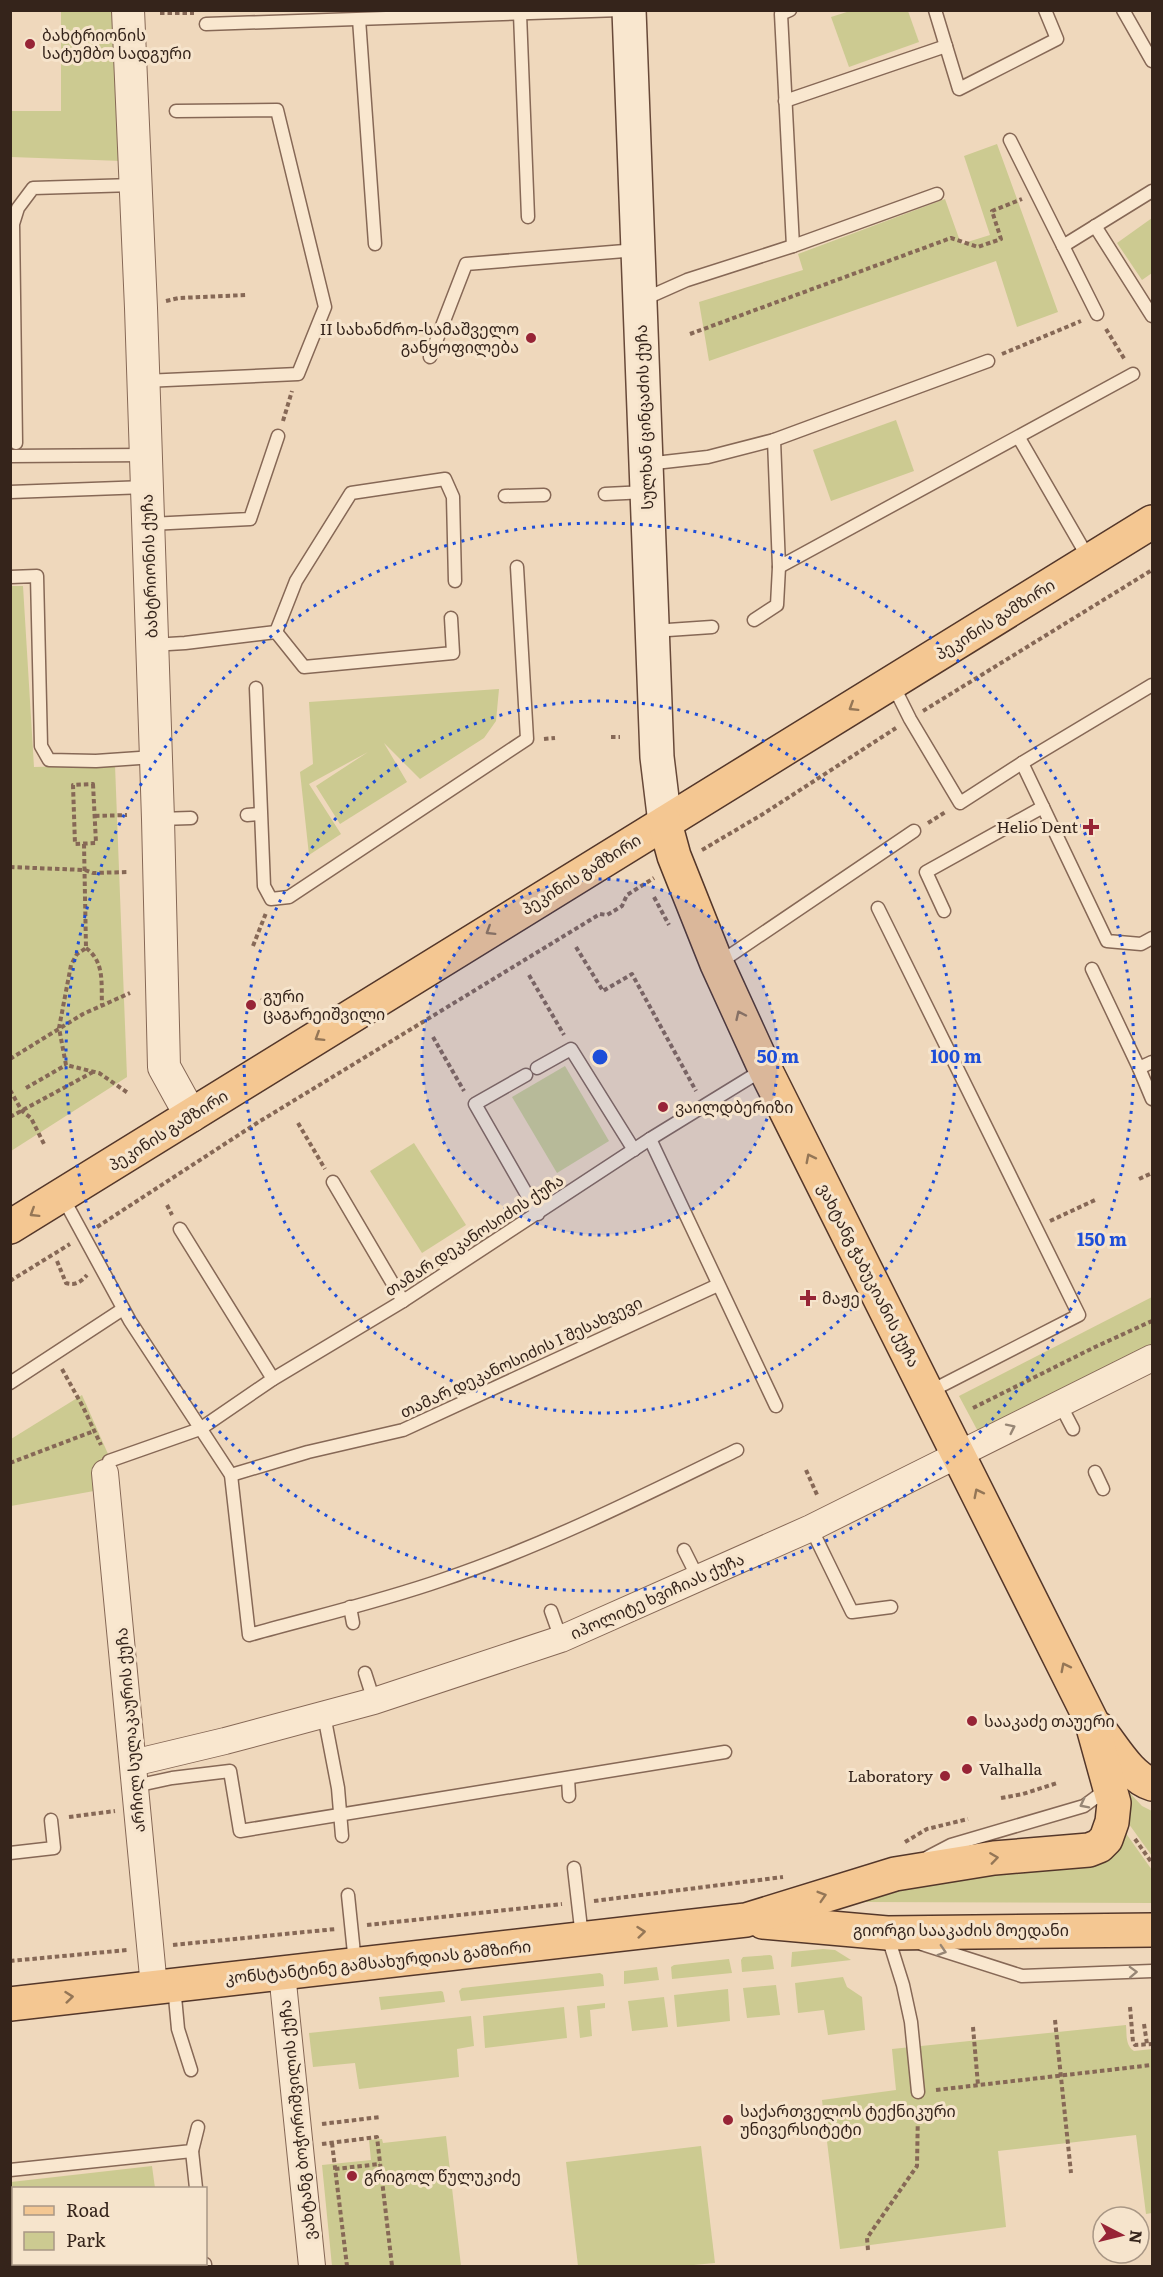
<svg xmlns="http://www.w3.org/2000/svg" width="1163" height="2277" font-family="Literata,'Noto Sans Georgian',serif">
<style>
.green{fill:#ccca91}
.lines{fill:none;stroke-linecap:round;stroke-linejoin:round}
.service-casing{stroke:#866856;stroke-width:15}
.minor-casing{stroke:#866856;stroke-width:28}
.tertiary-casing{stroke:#866856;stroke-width:34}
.secondary-casing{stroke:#684939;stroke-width:36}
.primary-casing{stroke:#54372a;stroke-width:36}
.path{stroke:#866856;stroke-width:4;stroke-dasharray:4.5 3;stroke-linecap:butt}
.service{stroke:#f9e7cf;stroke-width:12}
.minor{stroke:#f9e7cf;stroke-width:26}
.tertiary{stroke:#f9e7cf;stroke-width:32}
.secondary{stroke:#f9e7cf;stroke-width:33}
.primary{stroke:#f4c792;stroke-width:33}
.oneway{stroke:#947656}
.oneway2{stroke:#978675}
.ring{fill:none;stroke:#1d4ed8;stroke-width:3;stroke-dasharray:3 6}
.poi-dot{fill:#972436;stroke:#f6e4cc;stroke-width:2}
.labels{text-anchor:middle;stroke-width:6;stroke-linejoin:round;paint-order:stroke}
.poi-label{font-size:16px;fill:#35241b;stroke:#f6e4cc;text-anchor:start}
.street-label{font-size:16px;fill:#35241b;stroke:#f6e4cc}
.centre{fill:#1d4ed8;stroke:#f6e4cc;stroke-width:3}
.ring-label{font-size:18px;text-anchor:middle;font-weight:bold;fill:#1d4ed8;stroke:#f6e4cc;stroke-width:6;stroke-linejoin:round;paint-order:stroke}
</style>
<rect width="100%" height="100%" fill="#efd8bc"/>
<g class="green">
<polygon points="61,11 114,11 122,161 11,157 11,111 61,111"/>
<polygon points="850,11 908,11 919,42 849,67 831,17"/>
<polygon points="997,144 1058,312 1017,327 996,261 709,361 699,302 803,270 798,254 945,199 961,244 990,235 964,156"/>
<polygon points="1152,218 1152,273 1142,280 1117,243"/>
<polygon points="896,420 914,471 831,501 813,450"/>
<polygon points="10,586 23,586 34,767 115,765 127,1077 11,1151"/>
<polygon points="499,689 496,721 484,738 420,779 384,743 407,782 340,824 316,786 368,752 309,784 341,834 309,855 300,772 313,764 309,702"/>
<polygon points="565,1066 609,1141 557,1173 512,1097"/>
<polygon points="414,1143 466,1225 422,1253 370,1171"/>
<polygon points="1152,1297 1152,1352 982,1439 959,1396"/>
<polygon points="82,1395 108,1454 94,1491 11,1506 11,1439"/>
<polygon points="1127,1790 1142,1806 1152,1811 1152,1856 1126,1820"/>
<path d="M1125 1832 1152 1870V1903L864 1902 909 1888 955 1878 1097 1864C1112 1858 1121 1848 1125 1832Z"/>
<polygon points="823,1949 835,1950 851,1960 791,1967 792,1952"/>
<polygon points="770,1955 772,1956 774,1969 742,1972 741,1960 743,1957"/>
<polygon points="729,1959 732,1973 672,1979 671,1967 674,1965"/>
<polygon points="657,1967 659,1980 624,1984 624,1971"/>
<polygon points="600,1973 603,1975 604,1986 461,2001 459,1991 462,1988"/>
<polygon points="843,1977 847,1987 862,1997 865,2030 828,2035 824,2010 798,2013 795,1983"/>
<polygon points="776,1985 780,2015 747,2018 743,1988"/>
<polygon points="728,1989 730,2021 677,2027 674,1995"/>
<polygon points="441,1991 443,1992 445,2002 381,2010 379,1997"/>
<polygon points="664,1997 668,2027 632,2031 628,2001"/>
<polygon points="605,2003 605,2008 590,2010 592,2036 580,2038 577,2006"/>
<polygon points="564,2007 567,2038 485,2048 483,2016"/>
<polygon points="471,2016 474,2046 457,2049 459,2077 359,2089 355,2063 313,2067 309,2033"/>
<path d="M1126 2025C1127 2035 1125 2045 1134 2051L1152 2049V2213L1146 2214 1136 2135 998 2151 1006 2227 840 2249 822 2100 896 2090 892 2049Z"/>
<polygon points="446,2136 461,2266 332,2266 322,2165 371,2160 369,2140 382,2139 383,2143"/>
<polygon points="701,2146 715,2263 683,2266 578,2266 566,2162"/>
<polygon points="152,2166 155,2188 14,2188 13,2242 11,2242 11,2182"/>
</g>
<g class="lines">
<g class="service-casing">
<g id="service">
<polyline points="790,10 781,14 793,246"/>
<polyline points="935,10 959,89 1057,39 1045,10"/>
<polyline points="1123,10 1152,61"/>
<polyline points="520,14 528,217"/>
<polyline points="359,19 375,244"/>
<polyline points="206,24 621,10"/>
<polyline points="785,101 946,46"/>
<polyline points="1010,140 1063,246 1152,191"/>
<polyline points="1095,226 1152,316"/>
<polyline points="1063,246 1097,314"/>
<polyline points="642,300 687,280 793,246 937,194"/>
<polyline points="430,357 466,264 637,250"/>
<polyline points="144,381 298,374 325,307 277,110 176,111"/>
<polyline points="1019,438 1089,559"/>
<polyline points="774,440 779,567 1133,374"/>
<polyline points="16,443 13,224 18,208 33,188 134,185"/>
<polyline points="10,456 144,455"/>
<polyline points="646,464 708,457 774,440 988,361"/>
<polyline points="10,492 146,487"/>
<polyline points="605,494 646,492"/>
<polyline points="505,496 544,495"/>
<polyline points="150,524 250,519 278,436"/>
<polyline points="10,577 37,576 41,746 49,760 96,761 154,757"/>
<polyline points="754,620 777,605 779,567"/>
<polyline points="653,631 712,627"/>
<polyline points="276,632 296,581 351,493 445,479 453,497 455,581"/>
<polyline points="276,632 304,667 453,653 451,618"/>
<polyline points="152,645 185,643 276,632"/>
<polyline points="893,685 910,719 960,803 1022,763 1152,685"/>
<polyline points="256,688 264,886 271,899 289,897 527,739 517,567"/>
<polyline points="1022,763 1107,941 1141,944 1152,938"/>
<polyline points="247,815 260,814"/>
<polyline points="159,819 191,818"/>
<polyline points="878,908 1079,1315 929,1392"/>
<polyline points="944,911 926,872 1043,807"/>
<polyline points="719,963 914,831"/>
<polyline points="1092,969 1139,1068 1152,1062"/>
<polyline points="537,1068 571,1049 634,1150"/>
<polyline points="1139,1068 1152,1099"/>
<polyline points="526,1075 475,1104 538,1214"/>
<polyline points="650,1139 776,1406"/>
<polyline points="333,1182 403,1301"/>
<path d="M62 1196 130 1321 231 1475 249 1635C313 1617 379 1602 442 1580 543 1546 641 1497 737 1450"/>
<polyline points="180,1229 273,1379"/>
<polyline points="10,1383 123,1309"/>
<polyline points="1060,1404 1073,1429"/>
<polyline points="109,1461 200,1429 273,1379 403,1301 650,1139 764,1069"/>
<polyline points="1095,1472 1103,1489"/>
<polyline points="231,1475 308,1452 403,1430 718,1285"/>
<polyline points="811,1528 852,1612 891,1607"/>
<polyline points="684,1550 698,1578"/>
<polyline points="350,1607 353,1623"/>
<polyline points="551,1611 561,1639"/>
<polyline points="365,1673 374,1701"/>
<polyline points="324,1715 338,1788 342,1836"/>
<polyline points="568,1778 569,1796"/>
<polyline points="135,1786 172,1778 230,1771 240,1831 725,1752"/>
<polyline points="10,1853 54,1848 51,1820"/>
<polyline points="928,1857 951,1845 1084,1806 1107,1789"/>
<polyline points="574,1868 582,1937"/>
<polyline points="348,1895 355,1963"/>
<polyline points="887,1934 903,1985 911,2022 918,2092"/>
<polyline points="922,1944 1022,1976 1152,1971"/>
<polyline points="174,1986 178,2029 191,2070"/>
<polyline points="192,2151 196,2188"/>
<polyline points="10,2170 192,2151 198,2127"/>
<polyline points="10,2262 14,2262"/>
<polyline points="205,2264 205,2266"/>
</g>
</g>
<g class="minor-casing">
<g id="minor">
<polyline points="105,1473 154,1987"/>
<polyline points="133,1763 225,1741 374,1701 561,1639 811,1528 1152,1358"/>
<polyline points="282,1973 312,2266"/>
</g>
</g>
<g class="tertiary-casing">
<polyline id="tertiary" points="128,10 141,308 158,819 164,1067 191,1116"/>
</g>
<g class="secondary-casing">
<polyline id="secondary" points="629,10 657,757 665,823"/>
</g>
<g class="primary-casing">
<g id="primary">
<polyline points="10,1227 1152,522"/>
<path d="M1098 1728C1113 1746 1130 1778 1152 1784"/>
<polyline points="763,1922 887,1933 1152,1930"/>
<polyline points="10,2004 746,1920 895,1874 994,1858 1089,1850 1099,1846 1106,1839 1112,1822 1114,1803 1091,1720 765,1069 717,964 674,856 665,823"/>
</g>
</g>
<g class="path">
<polyline points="160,13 194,13"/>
<polyline points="166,301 179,298 246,295"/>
<polyline points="1106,329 1125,360"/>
<polyline points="690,334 951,238 978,247 1001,239 992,211 1022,199"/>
<polyline points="1002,354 1081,321"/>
<polyline points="283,421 292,391"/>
<polyline points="923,711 1152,570"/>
<polyline points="611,737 620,737"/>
<polyline points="544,739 555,738"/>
<polygon points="93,784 96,843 75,844 73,785"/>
<polyline points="95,816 127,815"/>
<polyline points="928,823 947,811"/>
<polyline points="84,844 86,948 77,954 71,965 59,1028 66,1065 99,1073 128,1093"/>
<polyline points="702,850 763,814 896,728"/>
<polyline points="10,867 85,870 93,873 128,872"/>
<polyline points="654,897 669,925"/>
<polyline points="253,946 266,913"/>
<polyline points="576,947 603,991 632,974 696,1091"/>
<path d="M86 948C105 962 101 984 102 1005"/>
<polyline points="529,975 564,1035"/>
<polyline points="262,998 267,1007"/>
<polyline points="433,1037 464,1091"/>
<polyline points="10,1059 83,1014 130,993"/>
<polyline points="26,1088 66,1065"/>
<polyline points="10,1090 22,1111 31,1118 44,1144"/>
<polyline points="10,1117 93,1072"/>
<polyline points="298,1123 325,1169"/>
<polyline points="1139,1179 1152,1173"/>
<polyline points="167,1205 172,1215"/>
<polyline points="1050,1221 1095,1200"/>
<polyline points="97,1227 257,1123 600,914 607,915 622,906 627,895 654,878"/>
<path d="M57 1261 66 1283C75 1286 81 1282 87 1275"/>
<polyline points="10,1281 70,1244"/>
<polyline points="62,1369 83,1407 101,1445"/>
<polyline points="973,1408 1095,1347 1152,1321"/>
<polyline points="10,1463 94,1431"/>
<polyline points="806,1470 818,1497"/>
<polyline points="1001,1798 1023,1794 1057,1783"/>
<polyline points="69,1817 115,1811"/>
<polyline points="1135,1839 1152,1863"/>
<polyline points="905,1842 927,1829 968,1819"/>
<polyline points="594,1901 783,1877"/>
<polyline points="367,1925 562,1904"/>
<polyline points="173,1945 336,1929"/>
<polyline points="10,1961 127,1950"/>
<polyline points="1130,2007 1133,2042 1135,2045 1152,2044"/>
<polyline points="1055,2020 1071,2173"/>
<polyline points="1144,2024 1147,2044"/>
<polyline points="973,2027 978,2085"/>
<polyline points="936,2090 1152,2065"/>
<polyline points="322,2124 380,2117"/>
<polyline points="332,2143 347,2266"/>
<polyline points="322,2144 377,2137 392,2266"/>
<polyline points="335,2169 380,2164"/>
<polyline points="868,2250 867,2238 917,2166 918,2109"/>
</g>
<use href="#service" class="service"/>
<use href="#minor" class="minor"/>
<use href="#tertiary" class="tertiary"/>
<use href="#secondary" class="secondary"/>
<use href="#primary" class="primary"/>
</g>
<defs><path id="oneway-chevron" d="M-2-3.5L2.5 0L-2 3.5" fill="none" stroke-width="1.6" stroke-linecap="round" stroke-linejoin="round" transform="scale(1.5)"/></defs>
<g class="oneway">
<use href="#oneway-chevron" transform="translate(853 707) rotate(148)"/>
<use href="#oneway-chevron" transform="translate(490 931) rotate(148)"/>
<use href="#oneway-chevron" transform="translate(740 1015) rotate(-115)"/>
<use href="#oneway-chevron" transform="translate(319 1037) rotate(148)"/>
<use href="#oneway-chevron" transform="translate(810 1158) rotate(-117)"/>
<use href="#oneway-chevron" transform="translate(34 1213) rotate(148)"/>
<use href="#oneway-chevron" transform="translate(978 1493) rotate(-117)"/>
<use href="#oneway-chevron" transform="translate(1065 1667) rotate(-117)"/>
<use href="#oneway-chevron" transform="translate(994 1858) rotate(-8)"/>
<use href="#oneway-chevron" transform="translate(822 1896) rotate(-17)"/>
<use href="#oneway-chevron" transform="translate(641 1932) rotate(-6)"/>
<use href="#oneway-chevron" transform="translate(69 1997) rotate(-6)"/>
</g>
<g class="oneway2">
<use href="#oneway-chevron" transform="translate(1011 1428) rotate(-26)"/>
<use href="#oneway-chevron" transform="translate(1084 1804) rotate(153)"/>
<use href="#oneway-chevron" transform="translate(942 1951) rotate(18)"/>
<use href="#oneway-chevron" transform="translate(1133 1972) rotate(-2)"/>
</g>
<circle cx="600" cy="1057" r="178" fill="#1d4ed8" fill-opacity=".12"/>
<g class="ring">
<circle cx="600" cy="1057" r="178"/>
<circle cx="600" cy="1057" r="356"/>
<circle cx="600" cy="1057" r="534"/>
</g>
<g class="poi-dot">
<circle cx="30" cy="44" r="6"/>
<circle cx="531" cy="338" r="6"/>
<path d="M1088 818h6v6h6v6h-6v6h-6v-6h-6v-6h6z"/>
<circle cx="251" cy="1005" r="6"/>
<circle cx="663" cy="1107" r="6"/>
<path d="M805 1289h6v6h6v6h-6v6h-6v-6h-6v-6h6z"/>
<circle cx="972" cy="1721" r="6"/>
<circle cx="967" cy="1769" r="6"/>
<circle cx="945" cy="1776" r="6"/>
<circle cx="728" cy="2120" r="6"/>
<circle cx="352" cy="2176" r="6"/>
</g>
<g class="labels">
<g class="poi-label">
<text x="42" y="41">ბახტრიონის<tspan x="42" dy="18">სატუმბო სადგური</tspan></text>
<text x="519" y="335" text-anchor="end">II სახანძრო-სამაშველო<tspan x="519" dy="18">განყოფილება</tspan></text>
<text x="1078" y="833" text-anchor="end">Helio Dent</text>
<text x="263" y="1002">გური<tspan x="263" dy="18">ცაგარეიშვილი</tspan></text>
<text x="675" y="1113">ვაილდბერიზი</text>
<text x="822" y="1304">მაჟე</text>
<text x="984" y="1727">სააკაძე თაუერი</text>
<text x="979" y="1775">Valhalla</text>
<text x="933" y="1782" text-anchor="end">Laboratory</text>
<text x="740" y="2117">საქართველოს ტექნიკური<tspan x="740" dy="18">უნივერსიტეტი</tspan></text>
<text x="364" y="2182">გრიგოლ წულუკიძე</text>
</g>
<g class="street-label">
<text transform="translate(644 417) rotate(-92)" y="6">სულხან ცინცაძის ქუჩა</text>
<text transform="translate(149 566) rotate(-92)" y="6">ბახტრიონის ქუჩა</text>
<text transform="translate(995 619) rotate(-32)" y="6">პეკინის გამზირი</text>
<text transform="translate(581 874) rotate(-32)" y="6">პეკინის გამზირი</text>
<text transform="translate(168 1130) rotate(-32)" y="6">პეკინის გამზირი</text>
<text transform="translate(474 1235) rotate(-33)" y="6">თამარ დეკანოსიძის ქუჩა</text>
<text transform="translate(869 1275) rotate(63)" y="6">ვახტანგ ჭაბუკიანის ქუჩა</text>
<text transform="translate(521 1357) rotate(-25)" y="6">თამარ დეკანოსიძის I შესახვევი</text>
<text transform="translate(657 1596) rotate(-24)" y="6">იპოლიტე ხვიჩიას ქუჩა</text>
<text transform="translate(130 1730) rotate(-95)" y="6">არჩილ სულაკაურის ქუჩა</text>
<text x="961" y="1936">გიორგი სააკაძის მოედანი</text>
<text transform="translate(378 1962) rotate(-6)" y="6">კონსტანტინე გამსახურდიას გამზირი</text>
<text transform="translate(297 2120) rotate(-96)" y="6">ვახტანგ ბოჭორიშვილის ქუჩა</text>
</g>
</g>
<circle cx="600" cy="1057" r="9" class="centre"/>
<g class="ring-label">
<text x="778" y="1063">50 m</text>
<text x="956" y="1063">100 m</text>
<text x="1102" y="1246">150 m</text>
</g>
<rect width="1163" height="2277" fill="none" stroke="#35241b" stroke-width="24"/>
<rect x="12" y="2187" width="195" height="78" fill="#f6e4cc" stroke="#a99785" stroke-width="1.5"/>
<rect x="24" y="2206" width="30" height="9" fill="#f4c792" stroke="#a99785" stroke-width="1.5"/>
<text x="66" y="2217" font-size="18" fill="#35241b">Road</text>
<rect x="24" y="2232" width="30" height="18" fill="#ccca91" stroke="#a99785" stroke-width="1.5"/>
<text x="66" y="2247" font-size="18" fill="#35241b">Park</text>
<g transform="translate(1121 2235) rotate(97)"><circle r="28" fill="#f6e4cc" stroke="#a99785" stroke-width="1.5"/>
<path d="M0-4.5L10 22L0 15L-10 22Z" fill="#972436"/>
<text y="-9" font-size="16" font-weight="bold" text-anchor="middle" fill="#35241b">N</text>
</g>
</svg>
